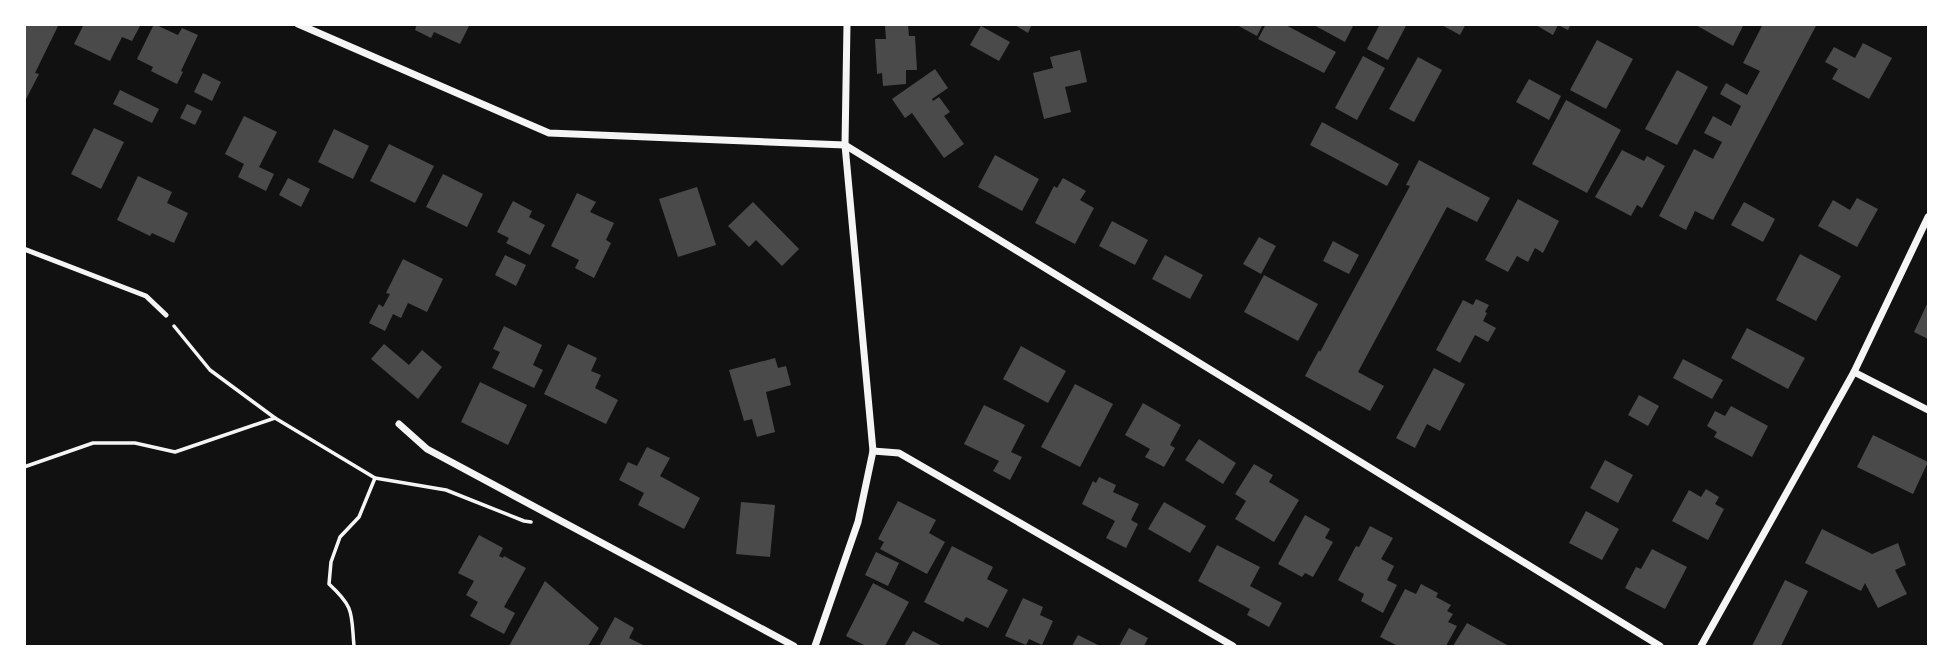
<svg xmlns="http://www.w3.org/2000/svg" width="1953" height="671" font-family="Commissioner,sans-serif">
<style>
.building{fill:#4a4a4a}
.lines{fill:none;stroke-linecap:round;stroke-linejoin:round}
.path{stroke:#f5f5f5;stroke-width:3.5}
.service{stroke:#f5f5f5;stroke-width:5}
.minor{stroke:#f5f5f5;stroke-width:7}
</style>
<rect width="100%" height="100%" fill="#111"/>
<g class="building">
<polygon points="24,24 59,24 35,73 39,74 24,103"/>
<polygon points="84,24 141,24 132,41 122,37 110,61 74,44"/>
<polygon points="154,24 178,35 182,28 198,35 181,71 183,72 177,84 151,71 153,67 137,59"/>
<polygon points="417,24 470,24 460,44 434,32 431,38 415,30"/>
<polygon points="1013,24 1032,24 1028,33"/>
<polygon points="1235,24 1263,24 1257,36"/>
<polygon points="1266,24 1284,24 1336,52 1324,73 1258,39"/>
<polygon points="1312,24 1354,24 1345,42"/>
<polygon points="1380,24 1407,24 1388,60 1367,49"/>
<polygon points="1440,24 1466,24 1460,35"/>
<polygon points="1534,24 1571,24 1568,30 1558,25 1553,35"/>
<polygon points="1694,24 1744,24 1733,46"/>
<polygon points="1763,24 1817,24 1713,220 1695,211 1686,230 1659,216 1694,149 1713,159 1722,142 1704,133 1713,116 1731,126 1741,106 1720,94 1726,83 1747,95 1760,71 1743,63"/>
<polygon points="908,25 909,36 915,36 917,70 906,70 906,84 883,86 882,73 877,74 875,39 886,39 885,26"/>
<polygon points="981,26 1010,42 999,61 970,45"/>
<polygon points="1597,40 1633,59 1606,109 1570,90"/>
<polygon points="1863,43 1892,58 1869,99 1832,79 1838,69 1825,62 1834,47 1855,58"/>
<polygon points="1080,50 1087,82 1065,87 1071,112 1044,119 1033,73 1053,68 1050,57"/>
<polygon points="1363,56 1385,68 1357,120 1335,108"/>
<polygon points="1418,57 1442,70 1414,122 1389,109"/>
<polygon points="935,69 948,88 932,99 933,101 939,97 950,112 944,116 964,144 944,158 912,113 905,118 892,99"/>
<polygon points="1677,70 1708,87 1677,145 1645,129"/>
<polygon points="203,73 221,82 212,101 194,92"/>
<polygon points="1529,79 1561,96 1549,120 1516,102"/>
<polygon points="120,90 159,109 152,123 113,104"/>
<polygon points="1566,100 1621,130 1587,193 1532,164"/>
<polygon points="187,104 202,111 195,125 180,118"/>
<polygon points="244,116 277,132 259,167 274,174 266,191 238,177 244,164 225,154"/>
<polygon points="1322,122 1399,164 1387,186 1310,145"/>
<polygon points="94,128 124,142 101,189 71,174"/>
<polygon points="334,129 369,146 353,179 318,162"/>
<polygon points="389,144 434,166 415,203 370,181"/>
<polygon points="1622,150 1644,161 1647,156 1665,166 1642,208 1637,205 1631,216 1595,197"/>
<polygon points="995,155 1039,179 1022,211 978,187"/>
<polygon points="1419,160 1490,198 1477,222 1447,207 1358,372 1384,386 1370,411 1305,376 1319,350 1320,352 1410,186 1406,185"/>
<polygon points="443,174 483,194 467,227 426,207"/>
<polygon points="138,176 172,192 167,203 188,213 174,243 152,233 150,236 117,220"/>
<polygon points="288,178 310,189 301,207 279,195"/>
<polygon points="1063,178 1086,191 1080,200 1094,208 1075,244 1035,223 1054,186 1057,188"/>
<polygon points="697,187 716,245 678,257 659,199"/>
<polygon points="577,193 596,202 590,212 614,223 606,240 611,243 594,278 575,268 579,260 551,246"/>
<polygon points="1857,198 1878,209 1857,247 1818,226 1833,200 1850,210"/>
<polygon points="1518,199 1559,221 1543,253 1535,248 1528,262 1517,256 1508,272 1485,260"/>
<polygon points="513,201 532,211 529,217 545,225 530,255 506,243 509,238 497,232"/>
<polygon points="753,202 799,249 782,266 756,240 749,247 728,226"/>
<polygon points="1744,202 1775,219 1763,242 1731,225"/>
<polygon points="1112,221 1148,240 1135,265 1099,246"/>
<polygon points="1259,237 1276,246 1261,274 1243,264"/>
<polygon points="1333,241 1359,255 1349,274 1323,261"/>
<polygon points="1800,254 1841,276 1816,321 1776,300"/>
<polygon points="505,255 526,265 516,286 495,275"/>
<polygon points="1165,255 1203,275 1190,299 1152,279"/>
<polygon points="403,259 443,279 427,312 408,303 401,318 393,314 385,331 369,323 379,304 383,307 390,294 386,293"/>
<polygon points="1264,275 1318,304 1298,341 1244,312"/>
<polygon points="1476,299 1489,305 1485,312 1487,313 1483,321 1496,328 1488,342 1475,335 1460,363 1436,350 1463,300 1473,305"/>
<polygon points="1928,302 1928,339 1914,332"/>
<polygon points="504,326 542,345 533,365 543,370 534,388 492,368 500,352 493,349"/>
<polygon points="1747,328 1805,358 1788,389 1731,358"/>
<polygon points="384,344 409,365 422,350 442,367 418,399 371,359"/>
<polygon points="568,344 597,358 591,371 601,375 595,388 618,400 606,424 544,394"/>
<polygon points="1021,346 1066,371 1048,403 1003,379"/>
<polygon points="775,358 778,368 786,366 791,385 766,392 775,432 757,437 752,419 744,421 729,370"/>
<polygon points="1683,359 1723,380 1712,399 1673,378"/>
<polygon points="1434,368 1465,384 1440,431 1427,424 1415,448 1396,438"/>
<polygon points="480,382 527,405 508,445 461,422"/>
<polygon points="1075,384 1113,404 1080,467 1041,447"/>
<polygon points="1639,395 1659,406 1648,426 1628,415"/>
<polygon points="1143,403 1181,425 1170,445 1175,448 1164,467 1145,457 1150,449 1125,435"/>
<polygon points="984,405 1025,425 1011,452 1022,457 1010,480 993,471 999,461 964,444"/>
<polygon points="1731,406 1768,426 1752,457 1714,437 1717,432 1707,426 1715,411 1725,416"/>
<polygon points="1873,435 1928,462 1913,494 1857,467"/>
<polygon points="1199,439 1236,463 1223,484 1185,460"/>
<polygon points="647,447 670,458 660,476 700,498 684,529 638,505 644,493 619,480 628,462 637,466"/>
<polygon points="1605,460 1633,475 1618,503 1590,488"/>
<polygon points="1254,464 1273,475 1269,482 1299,500 1274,542 1235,519 1246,501 1235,494"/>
<polygon points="1099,477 1116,485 1113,492 1139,504 1131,520 1138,524 1126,548 1106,538 1115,521 1082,504 1093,481 1096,483"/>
<polygon points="1706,489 1719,497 1715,504 1724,509 1708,540 1672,521 1689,490 1701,497"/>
<polygon points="898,501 936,520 929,533 945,542 927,574 880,549 884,542 878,539"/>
<polygon points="741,502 775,505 770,557 736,554"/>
<polygon points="1164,502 1206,526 1190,553 1148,529"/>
<polygon points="1586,511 1619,529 1602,560 1569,543"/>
<polygon points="1305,515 1330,529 1325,538 1333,542 1313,577 1305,573 1302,577 1278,564"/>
<polygon points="1370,526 1393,538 1381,559 1394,566 1387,580 1397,585 1383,613 1361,601 1364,594 1338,580 1356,546 1359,547"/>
<polygon points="1822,529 1872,554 1898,543 1906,565 1895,570 1907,594 1878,608 1865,583 1861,591 1805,563"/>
<polygon points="479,535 503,548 499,556 503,558 504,556 526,568 504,607 515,613 504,634 470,616 478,602 466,595 474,581 458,573"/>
<polygon points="1217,545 1260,567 1250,586 1282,603 1269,627 1247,615 1250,609 1198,581"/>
<polygon points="952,546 993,567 987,579 1008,590 988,628 966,617 963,622 924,602"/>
<polygon points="1652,549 1687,567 1665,609 1625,588 1636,567 1641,569"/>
<polygon points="876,552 899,563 888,586 865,575"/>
<polygon points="1785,580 1808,591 1781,646 1752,646"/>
<polygon points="545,581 599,628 588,646 509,646"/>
<polygon points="873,583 909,602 885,646 866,646 846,636"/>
<polygon points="1421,584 1438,593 1436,597 1451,605 1447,611 1453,614 1448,622 1457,626 1446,646 1398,646 1380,637 1405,589 1416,594"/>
<polygon points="1023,598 1043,607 1040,615 1053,621 1042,645 1029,639 1026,645 1005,636"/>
<polygon points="615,617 634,628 629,638 645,646 599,646"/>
<polygon points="1467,623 1509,646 1453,646"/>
<polygon points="1129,628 1148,638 1144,646 1119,646"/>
<polygon points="913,631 942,646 904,646"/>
<polygon points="1078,635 1100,646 1072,646"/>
</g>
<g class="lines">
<g class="path">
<polyline points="174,326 210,370 275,418"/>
<polyline points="24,467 93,443 135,443 175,452 275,418 375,478 446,490 524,521 531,522"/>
<path d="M354 646C351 613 355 608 329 584L331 562 340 537 359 517 375 478"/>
</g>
<polyline class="service" points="24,249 146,296 166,315"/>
<g class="minor">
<polyline points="298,24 549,133 845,145 1660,646"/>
<polyline points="1854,372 1928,410"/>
<polyline points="399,424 427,449 794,646"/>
<polyline points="873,451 899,453 1233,646"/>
<polyline points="815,646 858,522 873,451 845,145 847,24"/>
<polyline points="1701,646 1854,372 1928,217"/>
</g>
</g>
<rect width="1953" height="671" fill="none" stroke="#ffffff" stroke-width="52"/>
</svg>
